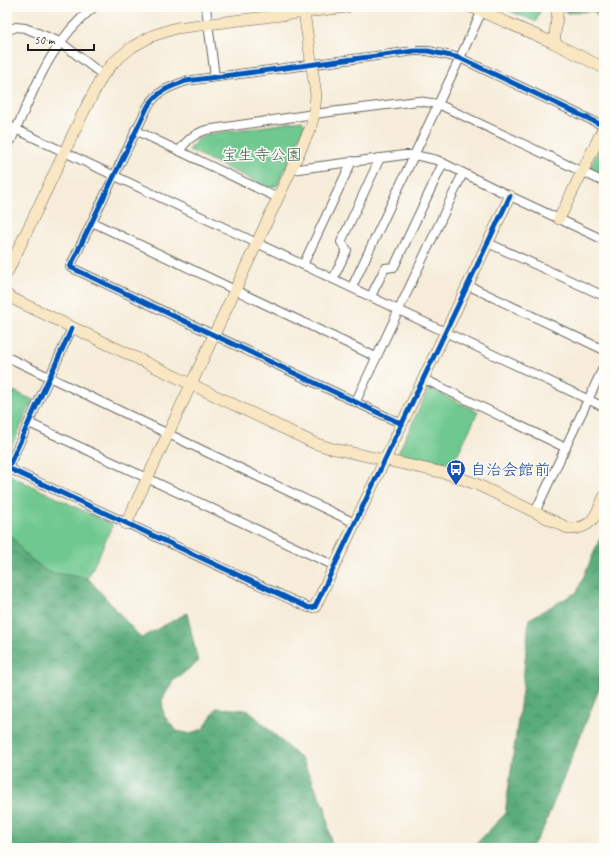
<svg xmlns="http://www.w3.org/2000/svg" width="611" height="855" font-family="Caveat,'Klee One',sans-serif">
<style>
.forest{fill:url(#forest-crowns);stroke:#3b644b}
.park{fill:#6ec88f;stroke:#457256}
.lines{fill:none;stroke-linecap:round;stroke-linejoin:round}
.street-casing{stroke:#68655e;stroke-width:10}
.secondary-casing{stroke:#68655e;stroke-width:12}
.street{stroke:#fff;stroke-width:8}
.secondary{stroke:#f9e7c3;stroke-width:11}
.cycleway-casing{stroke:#fdfcf7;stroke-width:8}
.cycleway{stroke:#0057b8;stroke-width:5}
.labels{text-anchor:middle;stroke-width:3;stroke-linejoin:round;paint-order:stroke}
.park-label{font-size:16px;fill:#3d614a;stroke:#fdfcf7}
.transit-label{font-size:16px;fill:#164399;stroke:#fdfcf7;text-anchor:start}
</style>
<defs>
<pattern id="forest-crowns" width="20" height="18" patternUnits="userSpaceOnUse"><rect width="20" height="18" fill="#5aac7a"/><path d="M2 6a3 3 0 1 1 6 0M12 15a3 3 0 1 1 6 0" fill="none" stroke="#4a8b63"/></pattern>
</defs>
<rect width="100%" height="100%" fill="#fdfcf7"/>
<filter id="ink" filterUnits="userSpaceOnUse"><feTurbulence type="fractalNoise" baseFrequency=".025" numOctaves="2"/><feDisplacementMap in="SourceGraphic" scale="8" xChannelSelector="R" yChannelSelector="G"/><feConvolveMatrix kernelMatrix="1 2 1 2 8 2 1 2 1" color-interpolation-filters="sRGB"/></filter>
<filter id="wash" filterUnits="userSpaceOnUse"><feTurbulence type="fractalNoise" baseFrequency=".012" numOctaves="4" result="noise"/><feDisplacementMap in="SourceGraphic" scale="16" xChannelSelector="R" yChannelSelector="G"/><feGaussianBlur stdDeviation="0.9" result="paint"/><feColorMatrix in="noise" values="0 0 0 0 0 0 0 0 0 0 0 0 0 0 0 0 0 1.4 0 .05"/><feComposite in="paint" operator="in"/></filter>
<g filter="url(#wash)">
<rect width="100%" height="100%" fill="#f6ecd9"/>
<g class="forest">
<polygon points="565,7 604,7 604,25 594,11 566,13"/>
<polygon points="604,529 604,677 543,829 531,848 472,848 505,814 522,691 529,619 577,592"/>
<polygon points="7,534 14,539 24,553 47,572 88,578 141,638 187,613 198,662 173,681 162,700 164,716 177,731 191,734 204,728 216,708 249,710 260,721 302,760 325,807 332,848 7,848"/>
</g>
<g class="park">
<polygon points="501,7 541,7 541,8 536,22"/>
<path d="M302 121 305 125 278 185 269 188 189 150C194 141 199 138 209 134Z"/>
<polygon points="604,140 604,177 593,172 591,166"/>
<polygon points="7,388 33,400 7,457"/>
<polygon points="429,388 478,412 453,464 398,453"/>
<polygon points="7,474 113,525 88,578 47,572 24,553 14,539 7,534"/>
</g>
</g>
<g filter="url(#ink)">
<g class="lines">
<g class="street-casing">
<g id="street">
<polyline points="206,7 207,16"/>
<polyline points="7,31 16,27 25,28 60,42 103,75"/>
<polyline points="209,31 215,77"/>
<polyline points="7,125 604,407"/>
<polyline points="135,130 278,198"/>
<path d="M7 149C32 97 47 44 94 7"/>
<path d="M179 151C187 140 194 134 206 130L314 114 418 101 438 104 604 182"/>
<polyline points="291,170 404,155 414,155 437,160 510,196 604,240"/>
<polyline points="92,222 376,357"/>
<polyline points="488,243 604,296"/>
<polyline points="303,265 352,161"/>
<polyline points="333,279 347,250 341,242 380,158"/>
<polyline points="467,285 604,350"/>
<polyline points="352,287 482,11"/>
<polyline points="371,296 385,268 394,267 443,163"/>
<polyline points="72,328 8,468 309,608 315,607"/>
<polyline points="7,357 355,523"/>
<polyline points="424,379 566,448"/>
<polyline points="356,401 463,173"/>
<polyline points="29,423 335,566"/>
<path d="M402 424 70 267 148 106C160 90 167 88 186 81L414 51H428L460 58 604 126"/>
<polyline points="535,512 604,366"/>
</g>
</g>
<g class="secondary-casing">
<g id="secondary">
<polyline points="471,7 554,43 604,68"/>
<polyline points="554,43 558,7"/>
<polyline points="559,219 604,127"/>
<polyline points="7,273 83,113 103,75 114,62 132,47 152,36 176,28 347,7"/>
<path d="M7 294 9 297 314 443 330 448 449 474 476 484 570 529C593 528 596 515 604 497"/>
<polyline points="126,524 311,127 314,114 316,95 304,12"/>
<polyline points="315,607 510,196"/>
</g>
</g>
<use href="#street" class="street"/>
<use href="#secondary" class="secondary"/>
<g class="cycleway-casing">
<g id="cycleway">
<polyline points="72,328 8,468 309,608 315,607 510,196"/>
<path d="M402 424 70 267 148 106C160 90 167 88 186 81L414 51H428L460 58 604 126"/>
</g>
</g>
<use href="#cycleway" class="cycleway"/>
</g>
</g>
<defs>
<g id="bus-pin" transform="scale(1)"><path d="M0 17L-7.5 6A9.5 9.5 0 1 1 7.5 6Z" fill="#1a4fb4" stroke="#fdfcf7"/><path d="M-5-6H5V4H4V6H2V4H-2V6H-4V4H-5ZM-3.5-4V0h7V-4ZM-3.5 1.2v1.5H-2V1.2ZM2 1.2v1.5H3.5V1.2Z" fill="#fff"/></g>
</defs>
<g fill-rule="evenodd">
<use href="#bus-pin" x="456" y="469"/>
</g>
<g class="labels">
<g class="park-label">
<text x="262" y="160">宝生寺公園</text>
</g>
<g class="transit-label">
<text x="470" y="475">自治会館前</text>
</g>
</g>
<rect width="611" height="855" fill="none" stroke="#fdfcf7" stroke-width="24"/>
<path d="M28 44v6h66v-6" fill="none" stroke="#1c1c1c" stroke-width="2"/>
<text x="34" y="44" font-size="12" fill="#1c1c1c" stroke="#fdfcf7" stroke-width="3" paint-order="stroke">50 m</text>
</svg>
